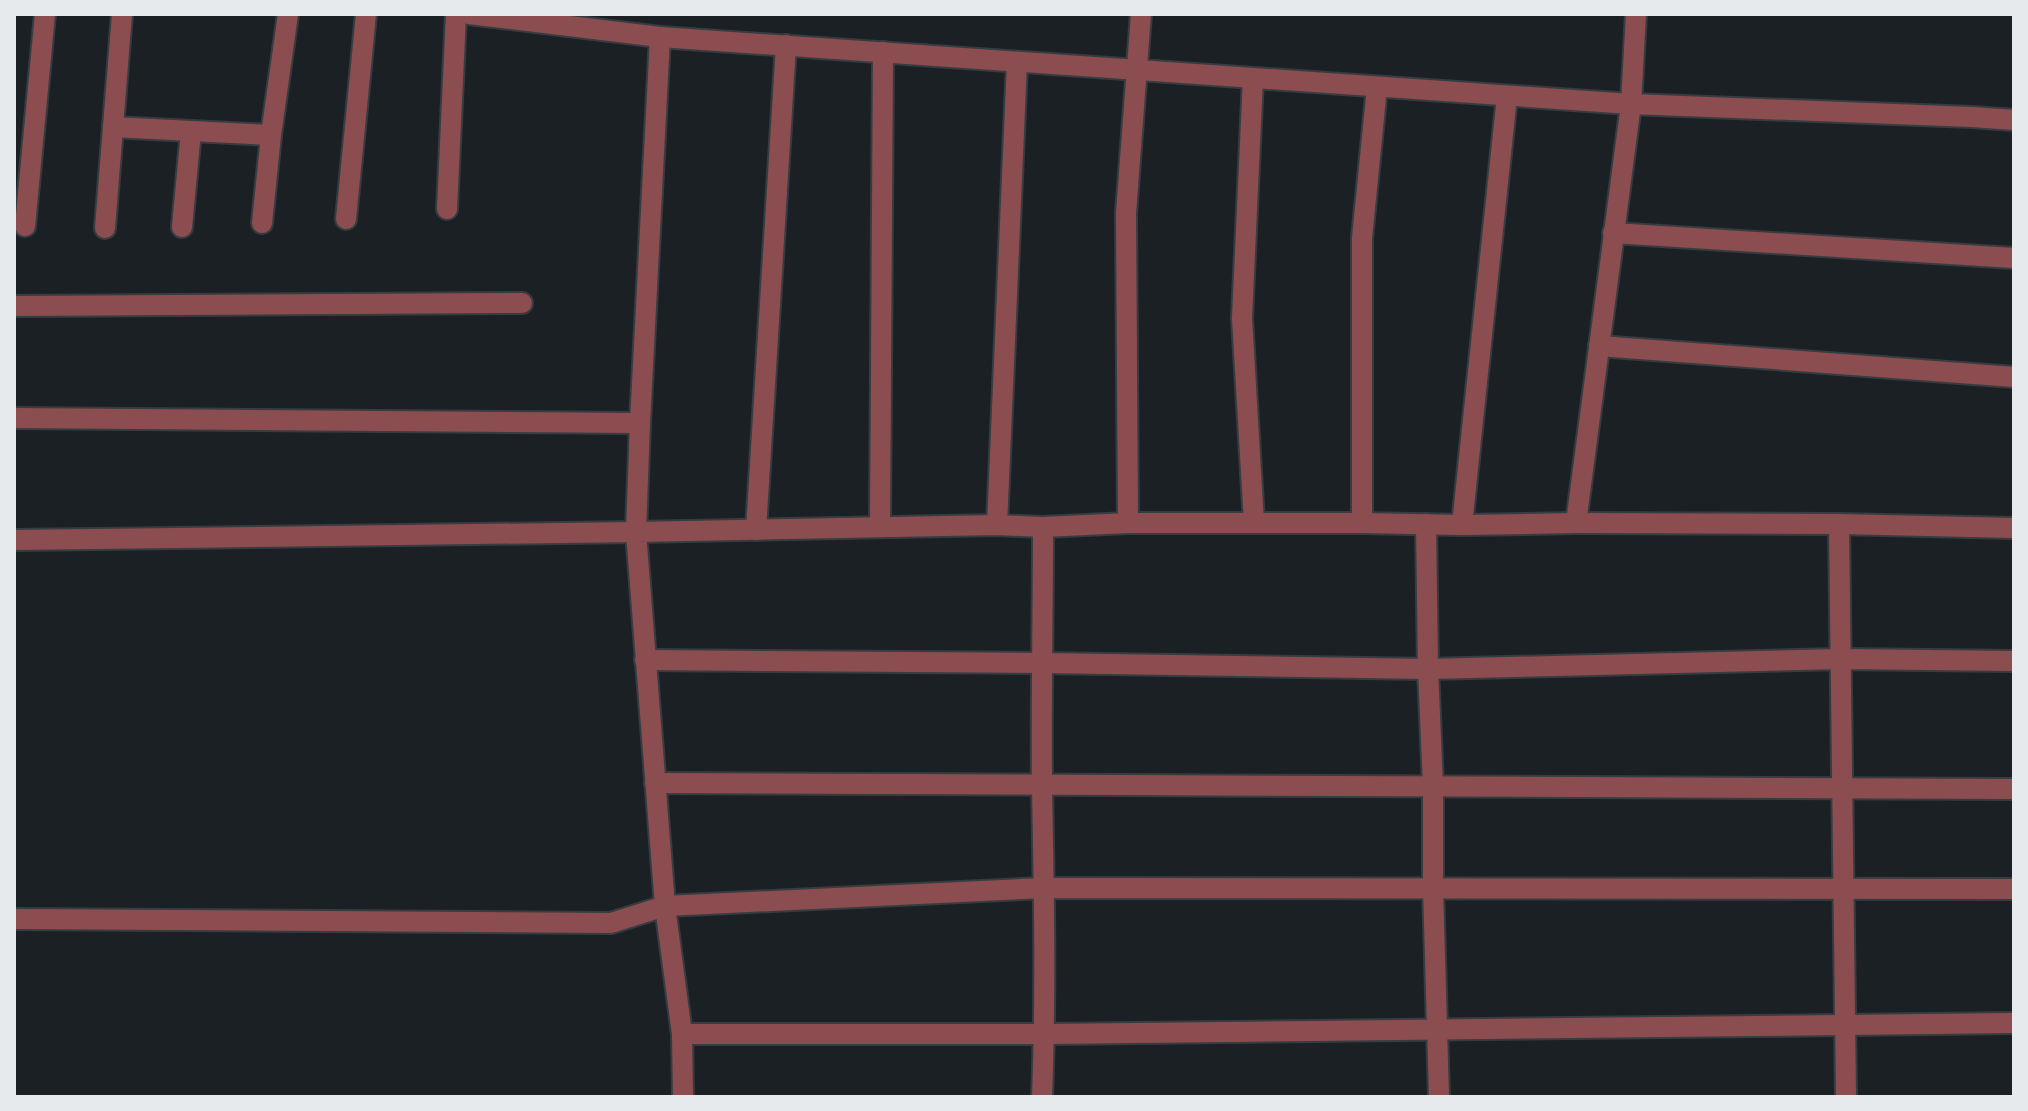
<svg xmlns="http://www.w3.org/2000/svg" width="2028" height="1111" font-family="'Roboto Serif',serif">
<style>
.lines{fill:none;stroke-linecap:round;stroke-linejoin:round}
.minor-casing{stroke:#373c40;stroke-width:24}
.minor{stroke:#8c4d50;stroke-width:20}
</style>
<rect width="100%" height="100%" fill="#1a2024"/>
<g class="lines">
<g class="minor-casing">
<g id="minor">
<polyline points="122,14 113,127 271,135 288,14"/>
<polyline points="469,14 660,37"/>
<polyline points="1636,14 1631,104 1972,117 2014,120"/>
<polyline points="1253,78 1242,318 1254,523"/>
<polyline points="447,209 456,14"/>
<polyline points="346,219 366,14"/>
<polyline points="262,223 271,135"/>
<polyline points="25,226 45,14"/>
<polyline points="182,227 191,131"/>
<polyline points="105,228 113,127"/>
<polyline points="1613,233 2014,258"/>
<polyline points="14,306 522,303"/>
<polyline points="1599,346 2014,377"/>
<polyline points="14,418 640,423"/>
<polyline points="1128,523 1126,213 1141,14"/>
<polyline points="1362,523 1362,238 1377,87"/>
<polyline points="1426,524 1428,669 1433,786 1433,888 1439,1097"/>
<polyline points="1839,524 1846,1097"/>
<polyline points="997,525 1017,62"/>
<polyline points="1462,525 1507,96"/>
<polyline points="880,527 883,52"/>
<polyline points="756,530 786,45"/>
<polyline points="14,540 636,532 640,423 660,37 1631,104 1576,523"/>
<polyline points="645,660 1043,663 1428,669 1841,659 2014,661"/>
<polyline points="655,783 2014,789"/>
<polyline points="14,919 611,923 665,906 1044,888 2014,889"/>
<polyline points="682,1034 1044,1034 2014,1023"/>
<polyline points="683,1097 682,1034 665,906 636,532 997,525 1043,527 1128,523 1362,523 1462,525 1576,523 1839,524 2014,528"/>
<path d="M1042 1097C1046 994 1044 891 1042 788 1041 701 1043 614 1043 527"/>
</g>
</g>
<use href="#minor" class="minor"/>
</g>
<rect width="2028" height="1111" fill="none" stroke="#e6eaed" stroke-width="32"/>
</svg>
